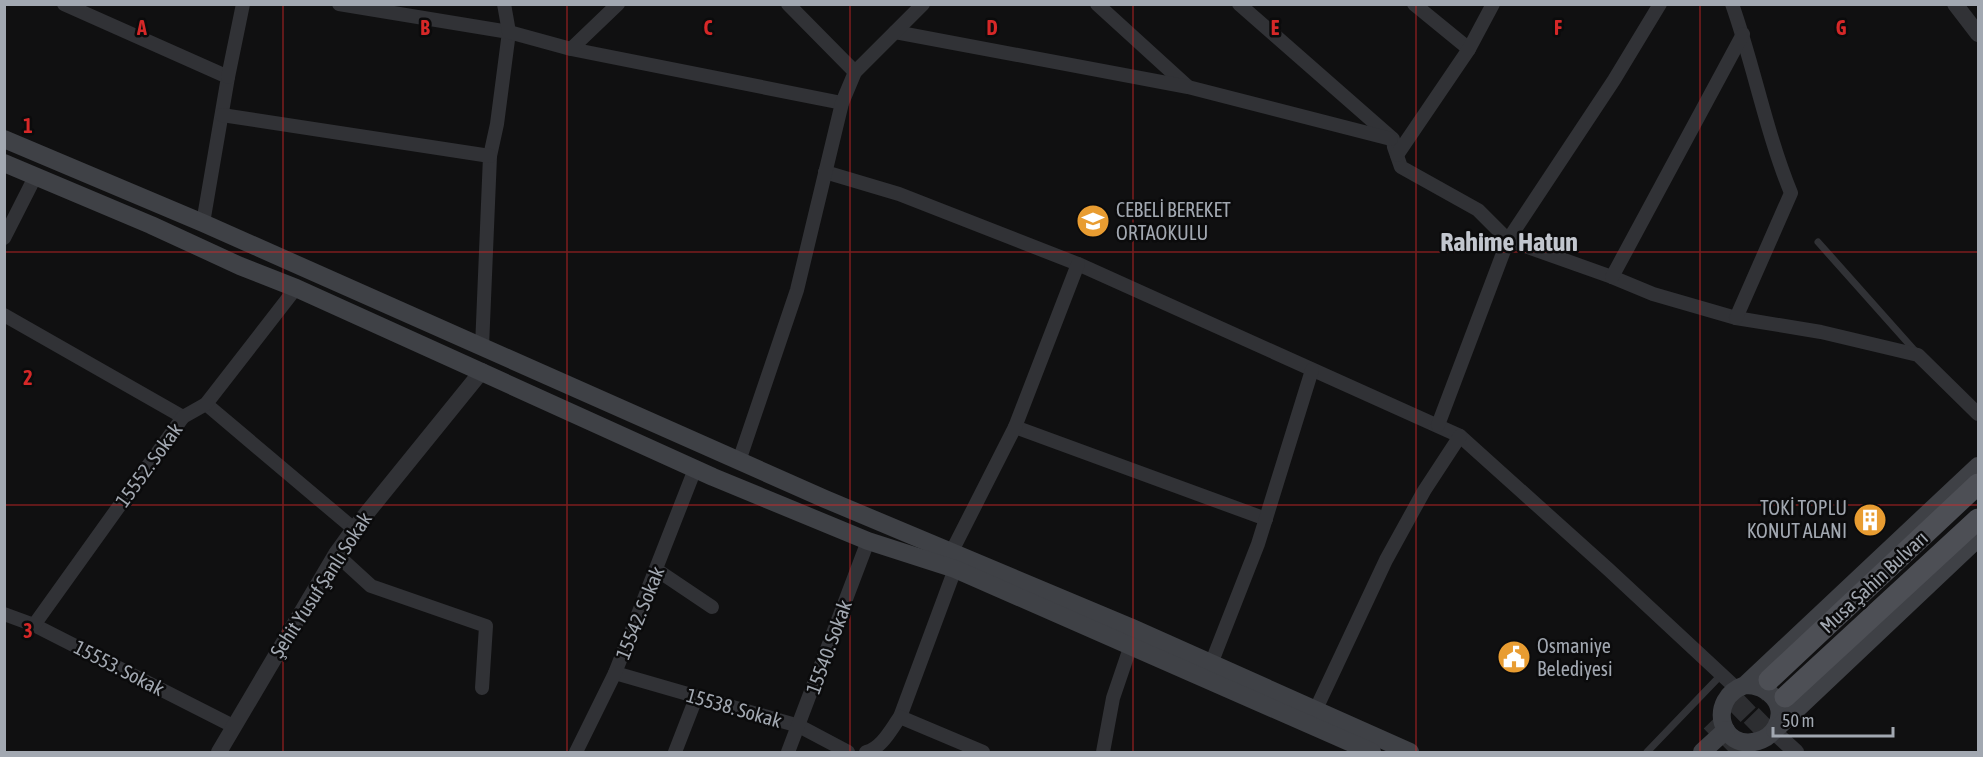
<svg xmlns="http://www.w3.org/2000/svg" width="1983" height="757" font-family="'Asap Condensed',sans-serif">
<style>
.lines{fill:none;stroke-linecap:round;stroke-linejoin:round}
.primary-tunnel{stroke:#2d2e31;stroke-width:21;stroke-dasharray:21 10;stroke-linecap:butt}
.service{stroke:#313236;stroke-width:7}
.minor{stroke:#313236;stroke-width:14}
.tertiary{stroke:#313236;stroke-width:16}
.secondary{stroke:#3f4146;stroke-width:18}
.primary{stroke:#4d4f55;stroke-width:21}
.grid{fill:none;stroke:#d62828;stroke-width:1.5;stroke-opacity:0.55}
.labels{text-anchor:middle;stroke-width:5;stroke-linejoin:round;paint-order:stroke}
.poi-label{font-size:20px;fill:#a2a8b1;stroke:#0b0b0c;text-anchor:start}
.street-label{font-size:20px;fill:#a2a8b1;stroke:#0b0b0c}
.district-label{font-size:26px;font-weight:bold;fill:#c2c6ce;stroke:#0b0b0c}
.grid-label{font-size:20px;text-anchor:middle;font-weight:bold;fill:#d62828;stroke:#0b0b0c;stroke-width:5;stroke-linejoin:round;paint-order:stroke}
</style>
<rect width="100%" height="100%" fill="#101011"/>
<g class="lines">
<g class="primary-tunnel">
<polyline points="1711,736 1769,680"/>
<polyline points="1729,752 1785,697"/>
</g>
<g class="service">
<polyline points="1818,242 1916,352"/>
<polyline points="1647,752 1721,675"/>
</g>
<g class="minor">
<polyline points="64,4 228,77 203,223"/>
<polyline points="339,4 509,32 497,124 490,156 482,347"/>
<polyline points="504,4 509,32 571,49 842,103"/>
<polyline points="788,4 855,72"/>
<polyline points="1097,4 1187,86"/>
<polyline points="1239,4 1393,139 1394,147 1401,167 1478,210 1508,240 1612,277 1653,294 1736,318 1821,332 1918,355 1978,414"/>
<polyline points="1414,4 1469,49"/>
<path d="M1732 4C1754 66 1766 132 1791 193L1736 318"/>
<polyline points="895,32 1188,87 1391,139"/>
<polyline points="571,49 618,4"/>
<polyline points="228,77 243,4"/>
<polyline points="222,115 490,156"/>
<polyline points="1397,155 1469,49 1493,4"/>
<polyline points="825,172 899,194 1078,264 1460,436 1608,569 1736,688"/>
<polyline points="4,238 35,177"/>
<polyline points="1612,277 1743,34"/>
<polyline points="4,315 183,417"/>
<polyline points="206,404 354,529"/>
<polyline points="1438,425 1508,240 1614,80 1660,4"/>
<polyline points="1015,427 1266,519"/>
<polyline points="739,461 797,290 842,103 855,72 923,4"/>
<polyline points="952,551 1015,427 1078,264"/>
<polyline points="336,554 371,586 486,626 482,688"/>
<polyline points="657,570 712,607"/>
<polyline points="4,614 34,625 233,726"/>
<polyline points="34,625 183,417 206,404 296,288"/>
<polyline points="1211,664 1258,544 1312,370"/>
<polyline points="615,673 799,726 848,752"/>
<polyline points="1316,709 1386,560 1424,491 1460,436"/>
<polyline points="900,717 955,569"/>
<polyline points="576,752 615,673 695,469"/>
<polyline points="675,752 696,698"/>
<polyline points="788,752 868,541"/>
<path d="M866 752C882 748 891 729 900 717L983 752"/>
<polyline points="1103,752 1113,698 1131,645"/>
</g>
<g class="tertiary">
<polyline points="1955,4 1978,34"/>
<polyline points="1773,731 1796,752"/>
<polyline points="219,752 336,554 354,529 482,371"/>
</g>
<g class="secondary">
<polyline points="4,139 203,223 825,499 1130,627 1410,752"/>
<polyline points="4,163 151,225 240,266 296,288 713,477 868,541 955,569 1372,752"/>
<path d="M1745 685C1768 685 1788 704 1776 727 1772 734 1765 739 1758 741 1720 752 1706 699 1745 685L1978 466"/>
<polyline points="1775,730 1978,538"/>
<polyline points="1702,752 1726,730"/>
</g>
<g class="primary">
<polyline points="1769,680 1978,484"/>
<polyline points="1785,697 1978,519"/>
</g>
</g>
<path class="grid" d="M283 4V752M567 4V752M850 4V752M1133 4V752M1416 4V752M1700 4V752M4 252H1978M4 505H1978"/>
<defs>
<g id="school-disc" transform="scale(1.725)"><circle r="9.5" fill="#e89c31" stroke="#0b0b0c"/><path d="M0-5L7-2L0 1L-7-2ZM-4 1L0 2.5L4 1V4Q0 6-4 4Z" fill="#fff"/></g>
<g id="building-disc" transform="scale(1.725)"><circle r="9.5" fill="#e89c31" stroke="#0b0b0c"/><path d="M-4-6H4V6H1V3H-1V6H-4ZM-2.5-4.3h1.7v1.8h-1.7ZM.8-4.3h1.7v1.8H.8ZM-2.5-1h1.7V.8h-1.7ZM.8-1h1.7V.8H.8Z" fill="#fff"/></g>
<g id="civic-disc" transform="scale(1.725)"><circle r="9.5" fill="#e89c31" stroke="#0b0b0c"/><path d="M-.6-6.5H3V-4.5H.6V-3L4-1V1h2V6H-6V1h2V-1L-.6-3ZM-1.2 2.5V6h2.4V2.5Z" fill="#fff"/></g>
</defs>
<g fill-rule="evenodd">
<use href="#school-disc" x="1093" y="221"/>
<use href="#building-disc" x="1870" y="520"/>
<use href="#civic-disc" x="1514" y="657"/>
</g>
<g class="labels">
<g class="poi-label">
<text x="1116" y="217">CEBELİ BEREKET<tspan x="1116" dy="23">ORTAOKULU</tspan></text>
<text x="1847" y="515" text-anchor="end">TOKİ TOPLU<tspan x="1847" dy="23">KONUT ALANI</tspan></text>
<text x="1537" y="653">Osmaniye<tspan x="1537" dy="23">Belediyesi</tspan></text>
</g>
<g class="street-label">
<text transform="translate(149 465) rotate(-54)" y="7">15552. Sokak</text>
<text transform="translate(1874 582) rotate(-43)" y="7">Musa Şahin Bulvarı</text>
<text transform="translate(321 585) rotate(-57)" y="7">Şehit Yusuf Şanlı Sokak</text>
<text transform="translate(640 613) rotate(-68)" y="7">15542. Sokak</text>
<text transform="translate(829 647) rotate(-70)" y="7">15540. Sokak</text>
<text transform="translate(119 668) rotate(27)" y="7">15553. Sokak</text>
<text transform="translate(734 708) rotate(16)" y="7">15538. Sokak</text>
</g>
<g class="district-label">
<text x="1509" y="251">Rahime Hatun</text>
</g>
</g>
<g class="grid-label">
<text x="142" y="35">A</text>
<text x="425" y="35">B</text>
<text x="708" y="35">C</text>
<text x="992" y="35">D</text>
<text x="1275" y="35">E</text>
<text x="1558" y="35">F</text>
<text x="1841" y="35">G</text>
<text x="28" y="133">1</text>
<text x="28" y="385">2</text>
<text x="28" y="638">3</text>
</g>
<rect width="1983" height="757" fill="none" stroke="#a2a8b1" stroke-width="12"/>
<path d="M1773 727v9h120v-9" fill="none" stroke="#a2a8b1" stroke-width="3"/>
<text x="1782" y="727" font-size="18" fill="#a2a8b1" stroke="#0b0b0c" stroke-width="4.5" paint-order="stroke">50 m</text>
</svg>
